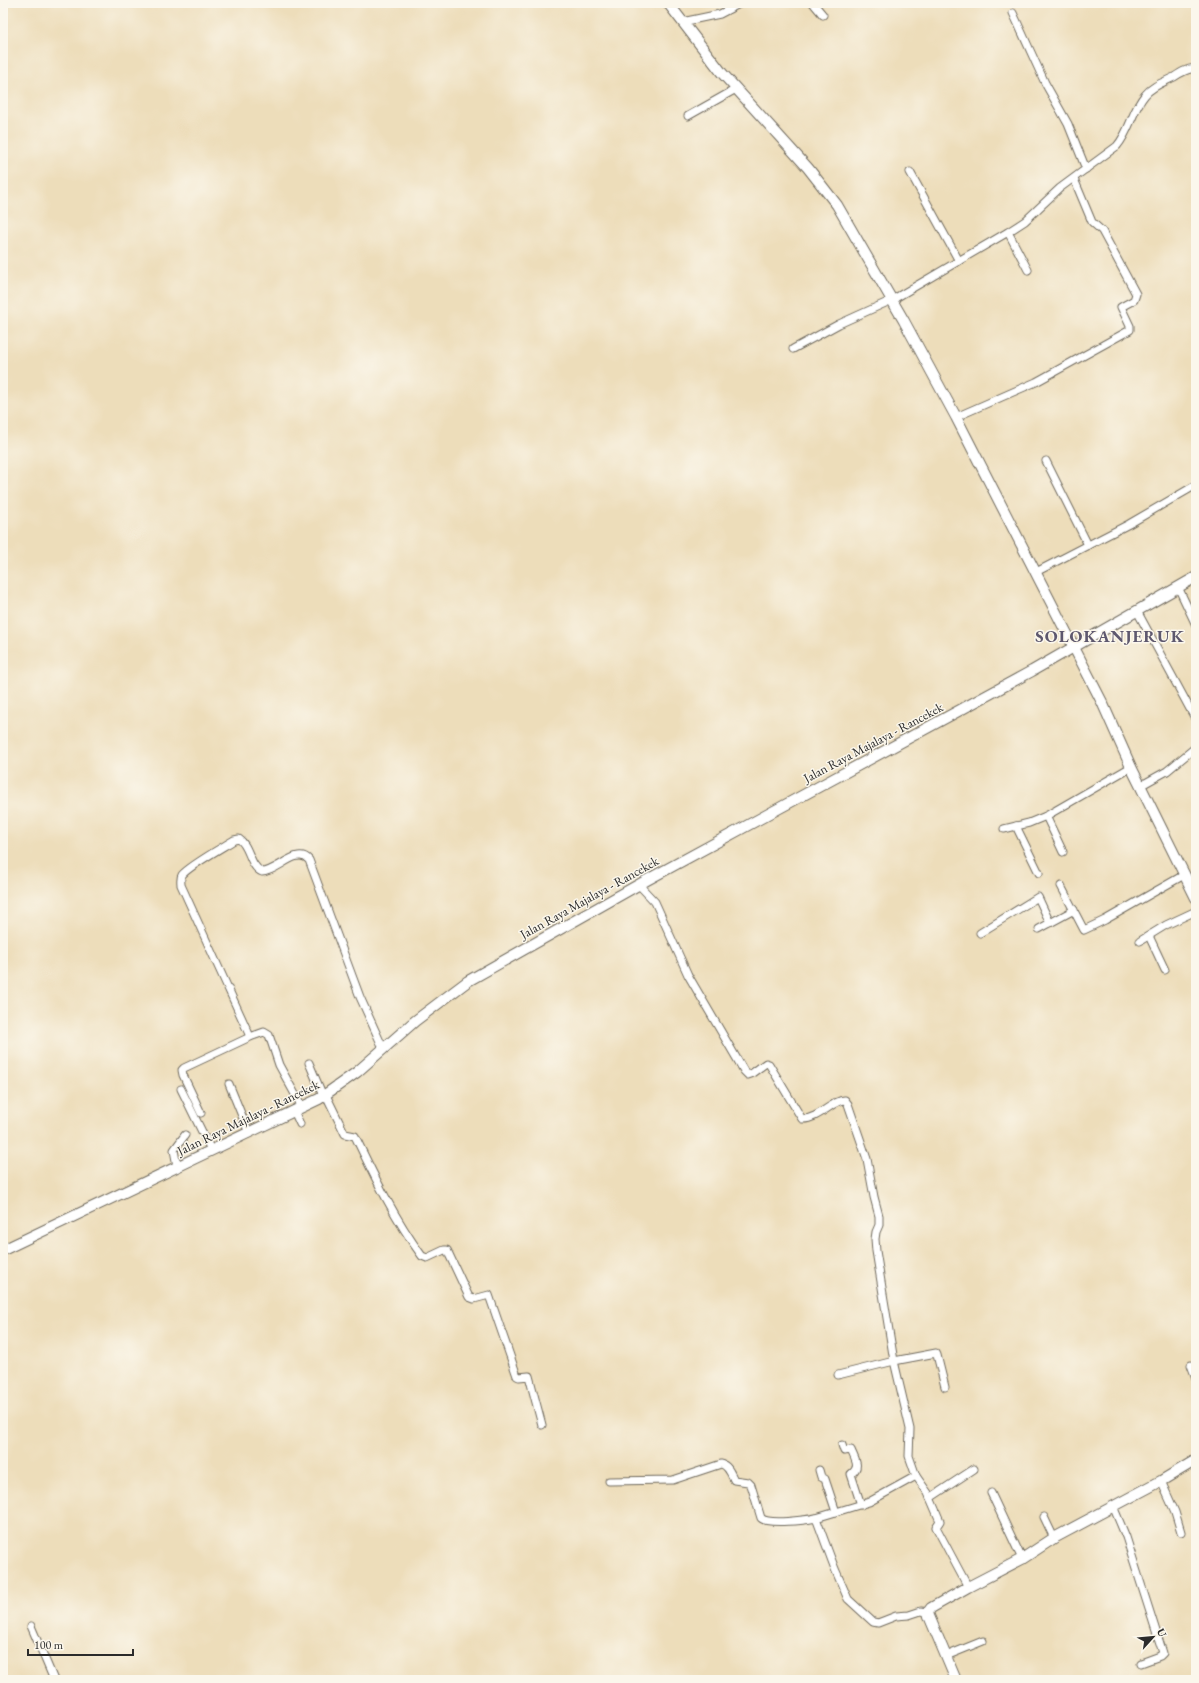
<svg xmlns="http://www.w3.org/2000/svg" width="1199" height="1683" font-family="'EB Garamond',serif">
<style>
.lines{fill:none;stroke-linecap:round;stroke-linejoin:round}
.street-casing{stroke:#6f695d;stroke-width:9}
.secondary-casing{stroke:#6f695d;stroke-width:12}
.street{stroke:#fff;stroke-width:7}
.secondary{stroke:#fff;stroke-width:10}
.labels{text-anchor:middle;stroke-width:3;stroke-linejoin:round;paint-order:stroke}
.street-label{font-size:13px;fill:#2b2b2b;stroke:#fbf7ec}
.district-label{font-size:17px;font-weight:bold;letter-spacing:1px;fill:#5e586e;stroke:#fbf7ec}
</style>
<rect width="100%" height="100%" fill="#fbf7ec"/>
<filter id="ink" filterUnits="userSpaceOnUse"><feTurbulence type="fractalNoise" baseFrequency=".025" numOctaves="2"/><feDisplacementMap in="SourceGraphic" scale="8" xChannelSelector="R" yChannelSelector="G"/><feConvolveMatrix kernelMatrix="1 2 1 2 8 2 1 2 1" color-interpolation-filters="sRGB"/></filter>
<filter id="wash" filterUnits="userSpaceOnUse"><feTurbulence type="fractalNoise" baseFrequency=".012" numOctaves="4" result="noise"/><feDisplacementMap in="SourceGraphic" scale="16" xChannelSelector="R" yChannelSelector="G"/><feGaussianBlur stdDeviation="0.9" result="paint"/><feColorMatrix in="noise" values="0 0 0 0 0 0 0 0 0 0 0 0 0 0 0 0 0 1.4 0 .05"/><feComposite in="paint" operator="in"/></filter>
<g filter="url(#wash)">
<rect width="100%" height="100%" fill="#edddba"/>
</g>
<g filter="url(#ink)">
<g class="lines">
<g class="street-casing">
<g id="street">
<polyline points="813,3 823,15"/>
<polyline points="1013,13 1045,83 1068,124 1086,169"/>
<polyline points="682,22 720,14 741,3"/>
<polyline points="688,116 736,89"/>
<polyline points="910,172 959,261"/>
<polyline points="1008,232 1028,270"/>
<path d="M793 349 839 324 892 300 1008 232 1025 221 1060 188 1117 146C1130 131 1132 110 1145 95 1152 86 1164 82 1174 77 1180 73 1189 67 1196 69"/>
<polyline points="956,417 1036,382 1130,330 1130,326 1121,307 1134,300 1136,294 1102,231 1092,222 1074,179"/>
<polyline points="1046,461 1088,545"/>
<polyline points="1036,572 1129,524 1196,485"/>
<polyline points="1178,587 1196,625"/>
<polyline points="1137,611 1196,720"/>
<polyline points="1140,786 1167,771 1196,747"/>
<polyline points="1046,816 1063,852"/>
<polyline points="1016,826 1039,873"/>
<polyline points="1004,829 1029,823 1046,816 1131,767"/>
<path d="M639 885 655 902 688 975 744 1071 748 1075 751 1074 766 1063 769 1064 802 1119C818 1120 834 1099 845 1100L848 1104 867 1159 874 1197 879 1216V1225L876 1232 875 1239 876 1251 894 1361 910 1429 909 1456 916 1476 928 1493 940 1521 936 1527 968 1587"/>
<polyline points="1061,886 1084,930 1105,920 1184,875"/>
<polyline points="1039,929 1074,910"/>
<polyline points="980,933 1038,897 1050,923"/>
<polyline points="1149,936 1165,970"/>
<polyline points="1140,941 1166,925 1196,911"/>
<polyline points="309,1063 323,1096"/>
<polyline points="229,1084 249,1133"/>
<polyline points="181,1089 211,1150"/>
<path d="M326 1095 345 1134 355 1136C375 1178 395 1219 422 1256L427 1258 444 1250H447L469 1297 474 1299 489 1295 517 1376 519 1377 529 1376 542 1425"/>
<path d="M302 1107 279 1065 269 1035 264 1032 250 1037 248 1032 181 885C181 882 180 878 182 875 189 866 223 847 234 840L239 839C250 846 249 866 262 872 277 872 297 846 309 860L360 997 383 1048"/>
<polyline points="294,1111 300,1124"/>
<polyline points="201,1113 183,1075 182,1070 184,1068 250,1037"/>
<polyline points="177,1166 174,1150 185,1135"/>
<polyline points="1191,1365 1196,1378"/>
<polyline points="838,1375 894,1361 936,1353 937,1355 945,1387"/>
<path d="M842 1445 844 1451 851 1450C855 1460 861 1467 851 1474L861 1505"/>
<polyline points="819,1470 821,1477 825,1479 836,1512"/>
<path d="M609 1481 673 1480 721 1464C728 1465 731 1474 734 1480L748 1482 751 1485 761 1518C768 1525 806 1520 816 1518L835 1569 848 1599 873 1622 878 1623 896 1616 909 1615 921 1611 928 1612"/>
<polyline points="1161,1481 1175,1512 1181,1532"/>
<polyline points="991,1493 1022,1559"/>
<polyline points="930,1498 974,1469"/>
<polyline points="1113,1506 1126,1537 1163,1653 1160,1656 1141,1663"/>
<polyline points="1044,1517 1054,1538"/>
<polyline points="816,1518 869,1502 916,1476"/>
<polyline points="31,1626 54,1680"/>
<polyline points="946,1656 983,1641"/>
</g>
</g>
<g class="secondary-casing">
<g id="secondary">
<polyline points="668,3 722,73 808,168 837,205 904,321 956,417 1102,702 1131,767 1196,898"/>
<polyline points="3,1250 319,1099 357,1072 415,1021 468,981 647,880 1032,671 1196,577"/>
<polyline points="956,1680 929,1616 928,1612 931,1608 968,1587 1022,1559 1054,1538 1161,1481 1196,1460"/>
</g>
</g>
<use href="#street" class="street"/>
<use href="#secondary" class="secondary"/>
</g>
</g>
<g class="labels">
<g class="street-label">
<text transform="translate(873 742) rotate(-28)" y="5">Jalan Raya Majalaya - Rancekek</text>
<text transform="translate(589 897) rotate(-29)" y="5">Jalan Raya Majalaya - Rancekek</text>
<text transform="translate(248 1117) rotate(-26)" y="5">Jalan Raya Majalaya - Rancekek</text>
</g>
<g class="district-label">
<text x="1110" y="642">SOLOKANJERUK</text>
</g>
</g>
<rect width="1199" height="1683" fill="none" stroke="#fbf7ec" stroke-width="16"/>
<g transform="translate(1153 1637) rotate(63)" stroke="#fbf7ec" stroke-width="3" paint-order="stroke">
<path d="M0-3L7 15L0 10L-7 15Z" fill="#2b2b2b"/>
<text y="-6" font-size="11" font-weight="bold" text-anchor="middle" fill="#2b2b2b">U</text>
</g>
<path d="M28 1649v6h105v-6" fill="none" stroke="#2b2b2b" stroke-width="2"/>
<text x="34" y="1649" font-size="12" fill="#2b2b2b" stroke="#fbf7ec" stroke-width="3" paint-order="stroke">100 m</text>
</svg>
